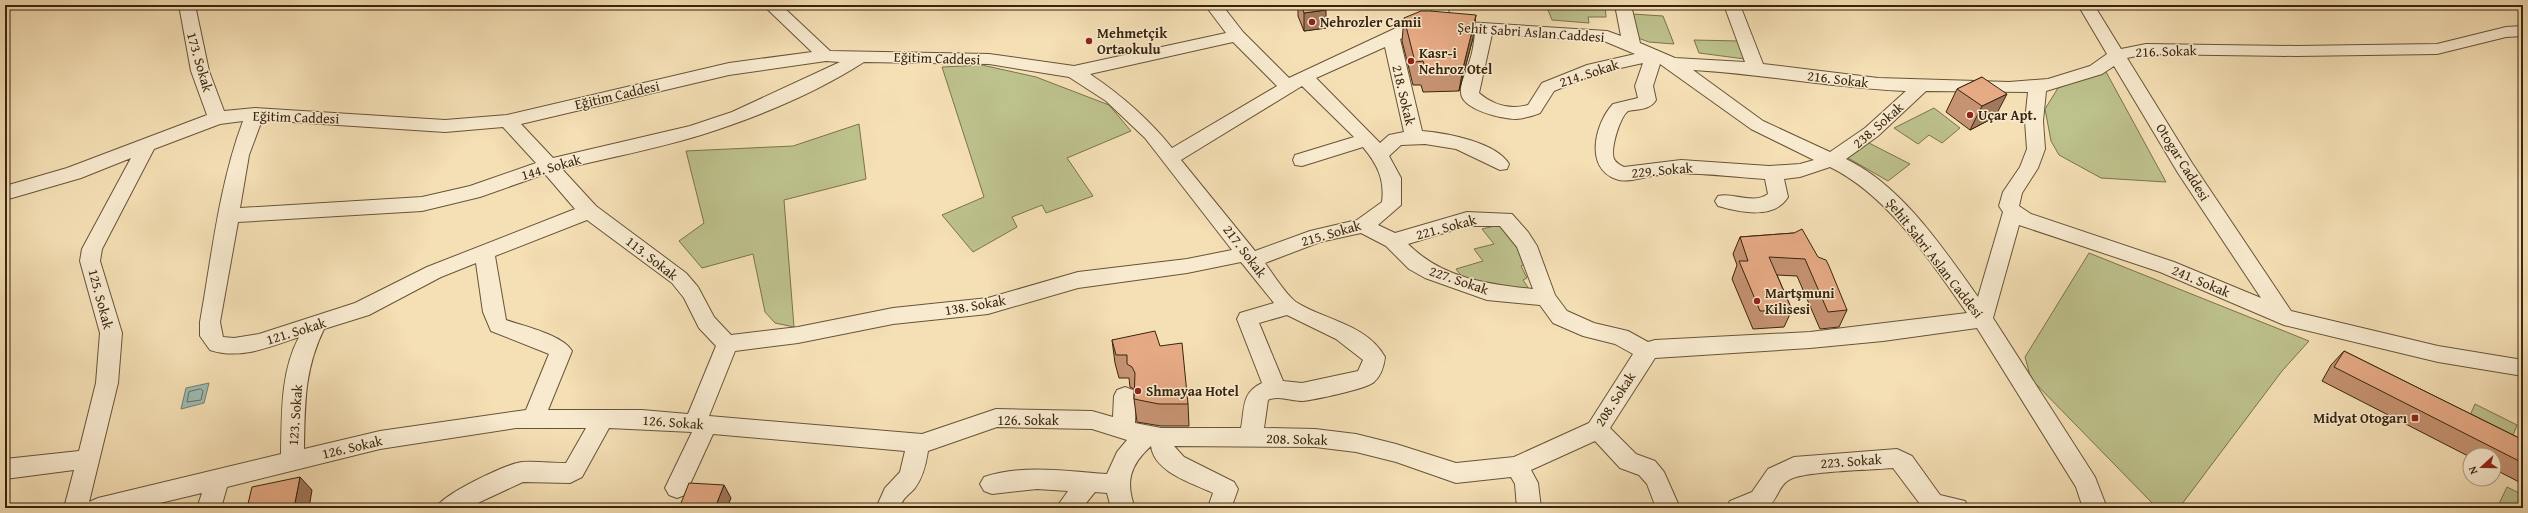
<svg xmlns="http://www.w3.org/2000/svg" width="2528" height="513" font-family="'Gentium Book Plus',serif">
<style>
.green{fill:#bdc18c;stroke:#7a734c}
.water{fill:#9dbcb4;stroke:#758071}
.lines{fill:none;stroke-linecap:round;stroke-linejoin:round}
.shore{stroke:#6a7060;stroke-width:1}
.minor-casing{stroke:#675437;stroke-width:2}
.minor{fill:#f8eacf;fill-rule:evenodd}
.wall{fill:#c69272;stroke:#38250d}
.shaded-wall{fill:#a1775d;stroke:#38250d}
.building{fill:#e6aa85;stroke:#38250d}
.poi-dot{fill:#8f2418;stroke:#f8eacf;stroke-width:1.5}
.labels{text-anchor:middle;stroke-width:3;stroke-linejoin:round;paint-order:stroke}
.poi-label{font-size:14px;font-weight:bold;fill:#38250d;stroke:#f8eacf;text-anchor:start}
.street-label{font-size:14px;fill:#38250d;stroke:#f8eacf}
</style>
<rect width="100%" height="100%" fill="#f5dfb5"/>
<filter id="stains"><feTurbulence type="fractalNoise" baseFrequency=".005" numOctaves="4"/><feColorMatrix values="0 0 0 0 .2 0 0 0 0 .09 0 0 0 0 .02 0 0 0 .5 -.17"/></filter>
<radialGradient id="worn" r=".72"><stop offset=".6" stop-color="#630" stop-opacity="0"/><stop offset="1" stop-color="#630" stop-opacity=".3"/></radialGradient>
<g class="green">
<polygon points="1546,5 1605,5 1606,17 1588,17 1589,23 1552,20"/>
<polygon points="1632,14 1663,16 1674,44 1649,42 1638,38"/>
<polygon points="1694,40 1739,41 1745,59 1699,53"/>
<polygon points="982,65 1036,77 1109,105 1131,131 1067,158 1093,196 1046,213 1042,205 1012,217 1017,227 973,252 942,215 984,197 942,67"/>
<polygon points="2105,70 2166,182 2101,178 2059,155 2051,141 2045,109 2058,88"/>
<polygon points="1934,108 1960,128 1942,143 1929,135 1918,144 1894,128"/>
<polygon points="859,124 866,179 784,200 794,327 775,323 765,312 753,254 702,268 679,241 704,223 686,151 793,146"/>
<polygon points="1869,143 1910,164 1888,181 1848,158"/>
<path d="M1503 224 1528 263 1521 266 1527 278 1523 280 1529 289C1505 289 1470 291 1456 269L1483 261 1474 249 1494 244 1482 229Z"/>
<polygon points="2089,253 2309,341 2282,371 2179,508 2157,508 2031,379 2025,357"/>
<polygon points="2475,404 2517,425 2510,443 2467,422"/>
<polygon points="2507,487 2523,495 2523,508 2497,508"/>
</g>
<polygon class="water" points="209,383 204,403 181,409 186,388"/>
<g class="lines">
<polygon class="shore" points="201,389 203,391 201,400 187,402 189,392"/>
<g class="minor-casing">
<g id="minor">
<path d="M179 5H195L209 71 224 111 255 108 445 120 507 115 729 63 812 52 763 5H781L830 51 989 54 1074 66 1226 33 1205 5H1222L1243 32 1289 78 1396 28 1435 22 1431 5H1447L1451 21 1607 31 1621 36 1615 5H1631L1640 43 1675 58 1745 62 1724 5H1740L1763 64 1878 78 2009 82 2048 79 2090 66 2107 54 2078 5H2094L2121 49 2146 44 2296 46 2437 44 2506 27 2523 26V36L2506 37 2437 54 2296 56 2146 54 2127 58 2192 163 2291 311 2438 346 2523 360V376L2438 362 2284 325 2160 272 2019 225 1993 318 2095 477 2107 508H2083L2076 487 1977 328 1883 341 1810 348 1655 358 1610 428 1636 454 1655 461 1664 472 1680 508H1656L1647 484 1639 475 1620 468 1595 441 1531 470 1538 483 1541 508H1517L1515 484 1511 477 1456 483 1396 462 1356 452 1315 447 1174 446 1184 457 1234 482 1238 489 1233 503 1236 508H1211L1209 504 1213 493C1192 483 1154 472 1151 446 1130 465 1125 482 1135 508H1111L1107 493 1095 492 1082 508H1056L1068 491 1037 489 992 494 984 491 980 484 984 477C1022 464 1067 471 1107 474L1117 452 1127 440 1092 429 997 427 928 451C926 464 923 477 915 488 909 495 902 498 900 508H876L885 488 900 472 905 451 713 434 685 495 677 498 669 495 665 488 692 432 609 428 582 477 570 483 523 482 467 508H436C443 494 506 464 522 462 537 461 552 463 566 463L586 428H516L380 449 227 487 221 508H197L202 493 139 508H64L74 470 5 479V459L79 451 96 383 100 333 80 261 82 249 131 158 81 178 5 200V186L67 168 207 115 191 71ZM1444 31 1475 33C1474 42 1473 51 1470 60 1467 71 1460 82 1461 93 1462 110 1503 119 1516 119 1525 118 1533 116 1540 113L1554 91 1598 73 1643 63 1635 86 1638 98 1613 104C1595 123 1584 168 1616 179 1626 183 1641 178 1652 176 1690 170 1727 177 1765 179L1768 194C1752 205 1734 192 1718 196L1715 201 1718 206C1739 212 1774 220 1788 197L1784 179 1800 177 1830 167C1889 196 1930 261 1967 313L1810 332 1655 340 1648 342 1628 331 1594 323 1567 311 1555 295 1537 246 1528 232 1512 214 1467 212 1395 233 1378 225 1401 205V178L1389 156 1401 145 1425 144 1456 149 1500 170 1507 169 1509 164C1496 142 1446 133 1422 131L1400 39 1418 33ZM1492 34 1604 41 1635 54 1587 65 1542 83 1528 105C1510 110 1493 105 1479 93ZM1233 42 1277 86 1172 148C1149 119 1121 95 1090 74ZM1385 47 1404 132 1389 135 1380 143 1316 78ZM826 61 840 62 732 112 690 126 553 158 521 124 729 75ZM864 62 989 64 1069 77 1106 101 1145 138 1232 250 1187 259 1078 272 988 298 893 308 798 327 731 335 714 317 698 287 686 273 596 206 562 169C608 158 655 149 701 135 755 118 816 93 864 62ZM1660 64 1751 129 1814 160 1800 164 1769 166 1681 160 1624 167C1620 165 1616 163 1614 159 1610 149 1620 117 1628 111 1639 109 1650 110 1656 100L1653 86ZM2114 66 2178 173 2261 298 2174 262 2031 214 2019 206 2022 193 2038 168 2045 149 2043 121 2046 91 2102 74ZM1693 70C1764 74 1834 88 1906 91L1865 128 1830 152 1763 121ZM1302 86 1354 137 1295 155 1293 160 1295 165 1302 166 1363 147C1377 164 1385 179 1382 202L1357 220 1310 231 1255 251 1181 160ZM1926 91 2028 92 2025 121 2027 149 2020 167 2003 192 1999 206 2003 212 1978 297C1943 248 1902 186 1846 159L1878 136ZM262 120 445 132 503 127 536 163 470 186 422 197 240 208 249 155ZM243 121C219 185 212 255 200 322V336L210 350C240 360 270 347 299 337 280 373 282 415 281 454L98 498 89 502 118 383 122 333 100 261 102 249 154 149 220 124ZM545 174 575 209 427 267 355 303 259 334 234 338 223 337 220 322 238 222 422 211 480 197ZM587 220 672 283 684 298 699 328 716 346 688 414 642 410H548L572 351C563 335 524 326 506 320L495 256ZM1467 226H1500L1517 247 1533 289C1486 284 1442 278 1408 244ZM1361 233 1386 246 1409 269 1425 278 1487 300 1540 305 1553 323 1583 336 1615 344 1633 354 1589 423 1514 457 1456 463 1396 444 1356 434 1315 429 1264 428 1268 400C1278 395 1291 401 1302 401 1313 400 1367 389 1374 382 1381 376 1384 366 1385 357 1367 324 1324 320 1296 302 1286 295 1273 274 1265 263L1320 242ZM1241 262 1274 303 1240 313 1237 319 1262 383C1241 393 1245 408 1241 428H1161L1135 423 1136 396 1133 390 1125 387 1117 390 1114 396 1113 417 1092 411 996 409 922 434 709 416 735 351 798 343 893 324 988 314 1078 288 1187 273ZM476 263 483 312 491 331 549 354 526 410 380 431 304 449C305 404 304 370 324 329L369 315 441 277ZM1287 315 1336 339 1363 360 1358 371 1302 383 1283 381 1259 323Z"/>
<path d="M1897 449 1912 456 1940 495 1965 501 1969 508H1923L1893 468C1873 470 1802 471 1789 480 1777 487 1778 501 1766 508H1726L1730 501 1752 492 1768 469 1794 457Z"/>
</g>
</g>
<use href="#minor" class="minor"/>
</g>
<g class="wall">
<polygon points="1298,5 1324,5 1326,28 1304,31 1298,16"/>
<polygon points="1404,18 1473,38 1459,91 1423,92 1421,85 1413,85 1402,41"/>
<polygon points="1982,77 1995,117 1970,130 1946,112 1957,89"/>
<polygon points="1794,233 1847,310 1839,327 1820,329 1797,276 1777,275 1792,310 1784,327 1753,329 1732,279 1737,265 1733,254 1740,237"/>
<polygon points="1112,340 1160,346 1188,404 1189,426 1161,426 1137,422 1134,399 1134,389 1130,387 1129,378 1119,378 1115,363"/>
<polygon points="2344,351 2523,440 2523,484 2494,469 2494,455 2470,455 2470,457 2322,381 2331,365"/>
</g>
<g class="shaded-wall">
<polygon points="1326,10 1326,28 1304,31 1304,13"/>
<polygon points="1476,15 1473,38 1459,91 1463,68"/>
<polygon points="2007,94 1995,117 1970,130 1982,106"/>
<polygon points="300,477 312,490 309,508 294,508"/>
<polygon points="724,485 731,498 727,508 715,508"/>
</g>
<g class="building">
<polygon points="1301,5 1324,5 1326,10 1304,13"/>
<polygon points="1421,11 1430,11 1476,15 1463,68 1426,69 1423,61 1415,62 1404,18"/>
<polygon points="1982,77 2007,94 1982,106 1957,89"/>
<polygon points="1802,229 1818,257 1826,260 1829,266 1847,310 1828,312 1805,259 1769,257 1792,310 1760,311 1739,261 1748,261 1740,237 1794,233"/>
<polygon points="1155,331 1160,346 1182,343 1188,404 1159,404 1134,399 1135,373 1132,367 1127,364 1127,355 1116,355 1112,340"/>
<polygon points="2344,351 2523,440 2523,463 2334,367"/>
<polygon points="300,477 294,508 247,508 252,487"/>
<polygon points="689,483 724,485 715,508 679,508"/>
</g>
<g class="poi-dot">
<circle cx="1312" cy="22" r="4"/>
<circle cx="1089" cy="41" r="4"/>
<circle cx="1411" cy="61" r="4"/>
<circle cx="1970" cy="115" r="4"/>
<circle cx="1757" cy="301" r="4"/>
<circle cx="1138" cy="391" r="4"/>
<rect x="2411" y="414" width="8" height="8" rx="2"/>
</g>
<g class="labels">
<g class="poi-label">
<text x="1320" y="27">Nehrozler Camii</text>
<text x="1097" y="38">Mehmetçik<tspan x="1097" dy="16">Ortaokulu</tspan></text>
<text x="1419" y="58">Kasr-i<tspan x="1419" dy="16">Nehroz Otel</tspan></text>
<text x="1978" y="120">Uçar Apt.</text>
<text x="1765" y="298">Martşmuni<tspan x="1765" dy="16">Kilisesi</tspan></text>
<text x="1146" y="396">Shmayaa Hotel</text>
<text x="2407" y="423" text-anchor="end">Midyat Otogarı</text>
</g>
<g class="street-label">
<text transform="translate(1531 32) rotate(4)" y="5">Şehit Sabri Aslan Caddesi</text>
<text transform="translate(2166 51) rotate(-2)" y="5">216. Sokak</text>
<text transform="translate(937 58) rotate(2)" y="5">Eğitim Caddesi</text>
<text transform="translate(200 62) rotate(74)" y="5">173. Sokak</text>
<text transform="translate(1589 73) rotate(-18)" y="5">214. Sokak</text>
<text transform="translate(1838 79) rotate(7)" y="5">216. Sokak</text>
<text transform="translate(617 95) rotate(-13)" y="5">Eğitim Caddesi</text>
<text transform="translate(1404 95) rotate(77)" y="5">218. Sokak</text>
<text transform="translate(296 117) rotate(2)" y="5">Eğitim Caddesi</text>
<text transform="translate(1878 125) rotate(-41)" y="5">238. Sokak</text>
<text transform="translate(2183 162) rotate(58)" y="5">Otogar Caddesi</text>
<text transform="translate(551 167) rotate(-16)" y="5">144. Sokak</text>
<text transform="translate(1662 170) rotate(-5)" y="5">229. Sokak</text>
<text transform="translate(1446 227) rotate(-15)" y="5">221. Sokak</text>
<text transform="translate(1331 233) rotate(-16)" y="5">215. Sokak</text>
<text transform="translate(1245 251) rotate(53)" y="5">217. Sokak</text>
<text transform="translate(652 258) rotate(38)" y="5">113. Sokak</text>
<text transform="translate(1935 258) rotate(52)" y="5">Şehit Sabri Aslan Caddesi</text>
<text transform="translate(1459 280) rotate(19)" y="5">227. Sokak</text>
<text transform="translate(2201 281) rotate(23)" y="5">241. Sokak</text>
<text transform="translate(101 299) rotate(75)" y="5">125. Sokak</text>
<text transform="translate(975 305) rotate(-10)" y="5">138. Sokak</text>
<text transform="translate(296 331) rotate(-17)" y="5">121. Sokak</text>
<text transform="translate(1615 399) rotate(-57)" y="5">208. Sokak</text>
<text transform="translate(295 415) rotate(-86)" y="5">123. Sokak</text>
<text x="1028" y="425">126. Sokak</text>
<text transform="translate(673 422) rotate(4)" y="5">126. Sokak</text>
<text transform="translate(1297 439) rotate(2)" y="5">208. Sokak</text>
<text transform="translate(352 447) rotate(-13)" y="5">126. Sokak</text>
<text transform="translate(1851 461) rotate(-4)" y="5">223. Sokak</text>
</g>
</g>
<rect width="2528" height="513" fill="none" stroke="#f5dfb5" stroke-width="20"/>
<rect x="6" y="6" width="2516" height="501" fill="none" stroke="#38250d" stroke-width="2"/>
<rect x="10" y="10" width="2508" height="493" fill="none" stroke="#38250d"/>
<g transform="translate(2482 467) rotate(249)"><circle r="19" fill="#f8eacf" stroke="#ab9b81"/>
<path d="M0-3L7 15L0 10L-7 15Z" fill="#8f2418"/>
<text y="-6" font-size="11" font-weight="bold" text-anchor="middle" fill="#38250d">N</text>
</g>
<rect width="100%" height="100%" filter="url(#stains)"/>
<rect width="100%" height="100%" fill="url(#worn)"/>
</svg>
